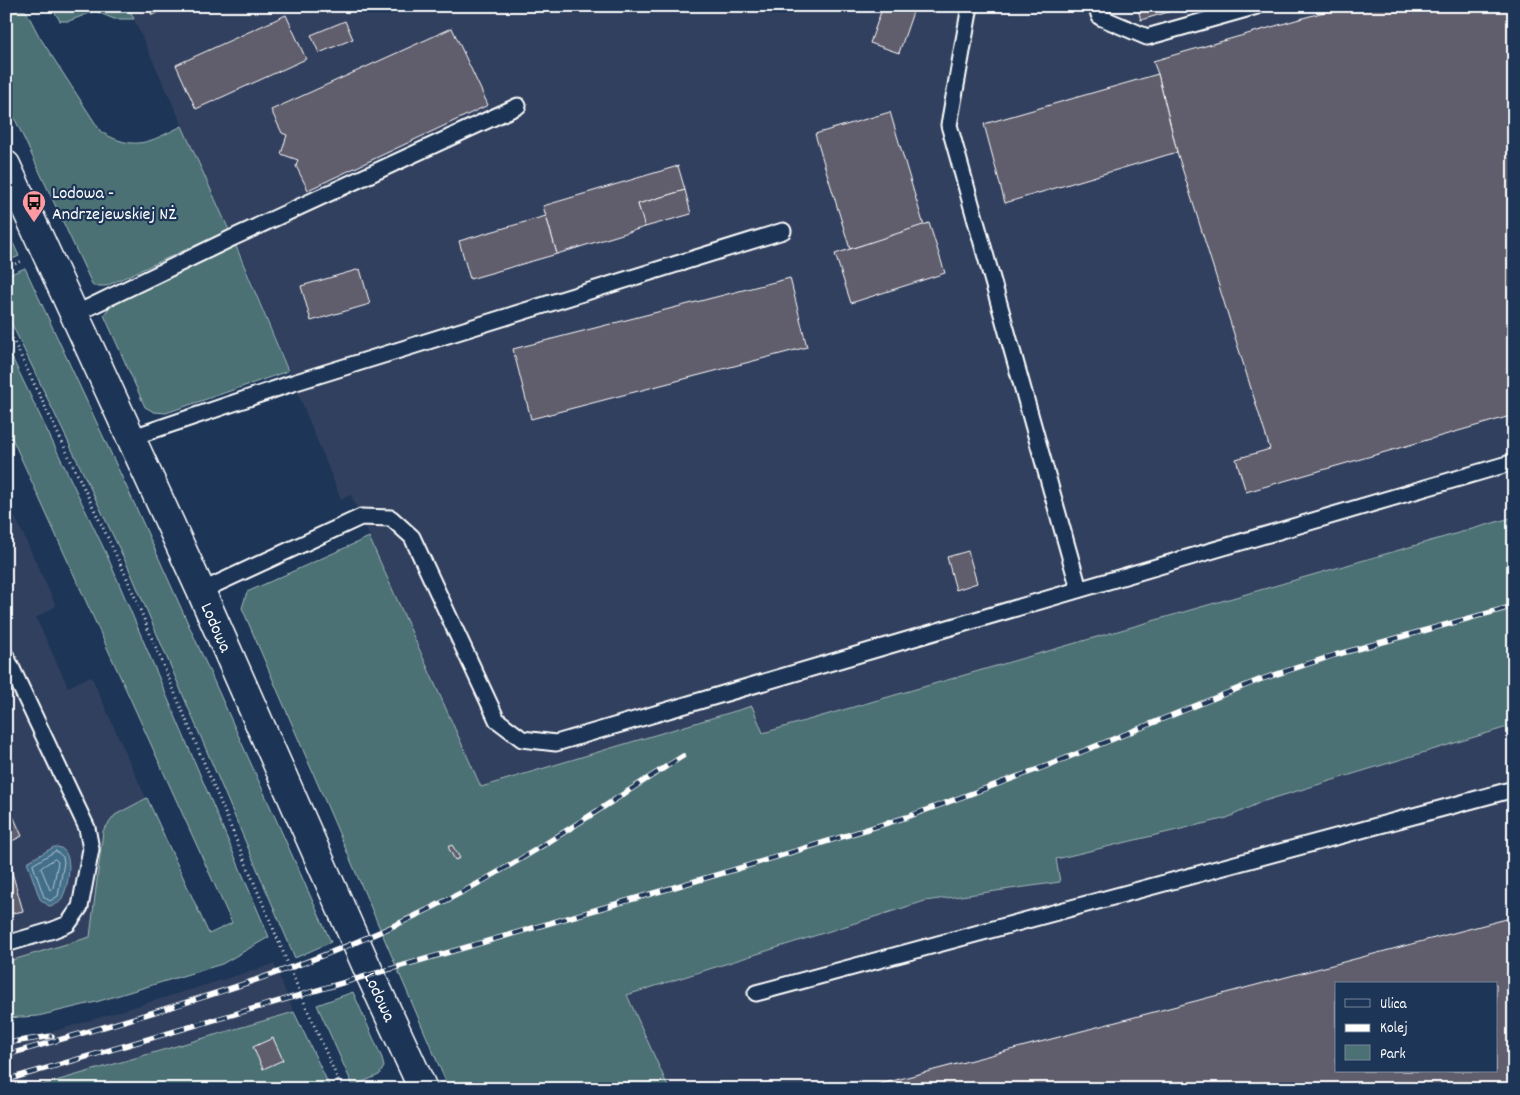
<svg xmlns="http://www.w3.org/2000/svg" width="1520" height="1095" font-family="Dekko,sans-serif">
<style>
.built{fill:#31415e;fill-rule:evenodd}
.green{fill:#4b7174;stroke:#a5b8ba}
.water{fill:#436e8a;stroke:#8ea8b9}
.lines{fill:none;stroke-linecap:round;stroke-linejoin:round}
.shore{stroke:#b4c5d0;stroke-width:1}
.building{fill:#615d6d;stroke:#fff;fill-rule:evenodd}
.service-casing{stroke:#fff;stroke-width:19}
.tertiary-casing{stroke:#fff;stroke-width:31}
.path{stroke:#fff;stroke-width:3;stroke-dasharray:1 4;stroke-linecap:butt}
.service{stroke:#1d3557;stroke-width:15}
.tertiary{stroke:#1d3557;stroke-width:28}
.rail-casing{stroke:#fff;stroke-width:5.5}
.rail{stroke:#1d3557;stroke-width:4;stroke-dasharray:11;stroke-linecap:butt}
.labels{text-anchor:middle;stroke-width:4.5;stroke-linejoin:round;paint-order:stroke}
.poi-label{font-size:18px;fill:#fff;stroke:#1d3557;text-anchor:start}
.street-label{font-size:18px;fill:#fff;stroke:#1d3557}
</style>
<rect width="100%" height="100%" fill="#1d3557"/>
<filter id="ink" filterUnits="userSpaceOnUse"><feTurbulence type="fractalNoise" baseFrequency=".02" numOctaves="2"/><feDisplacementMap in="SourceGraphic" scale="10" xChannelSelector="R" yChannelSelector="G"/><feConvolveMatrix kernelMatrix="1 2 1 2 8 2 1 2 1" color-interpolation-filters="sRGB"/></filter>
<g filter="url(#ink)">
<g class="built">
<polygon points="128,6 1514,6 1514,517 763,733 751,706 481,787 351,495 341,499 244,261"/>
<polygon points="6,497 56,606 36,618 68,687 91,676 195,907 6,962"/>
<path d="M1514 725V1089H669L627 995 925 901 1059 882 1056 859 1227 818 1261 802ZM1336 984H1496V1071H1336Z"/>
<polygon points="274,964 294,1012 28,1089 6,1089 6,1046"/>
</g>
<g class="green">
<polygon points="51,6 128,6 134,19 114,19 95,11 69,21 60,21"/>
<path d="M20 10 26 11 39 36 101 132C136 152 149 142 182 126L229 230 106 286H93L6 100V16Z"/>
<polygon points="13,243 19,256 6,262 6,246"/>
<polygon points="236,246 288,371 166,413 154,412 145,407 104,315 110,306"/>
<polygon points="25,268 134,503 331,942 295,958 130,571 6,312 6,276"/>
<polygon points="6,345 106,553 269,937 222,964 96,1002 38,1016 6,1018 6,962 90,937 103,831 115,815 147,798 209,934 232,923 6,425"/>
<polygon points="1514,517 1514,725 1261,802 1227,818 1056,859 1060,882 925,901 627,995 669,1089 449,1089 242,608 247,592 369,537 481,787 752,706 763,733"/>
<polygon points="353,992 382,1058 384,1067 379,1075 353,1086 317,1005"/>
<polygon points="294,1012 331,1089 28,1089"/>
</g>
<path class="water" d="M54 847C76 845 69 886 62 898 60 904 54 905 49 906L40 899 27 862Z"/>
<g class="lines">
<g class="shore">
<polygon points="56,851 63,857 64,862 58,896 50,901 44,897 33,865"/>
<polygon points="55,859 58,862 53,888 50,890 41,868"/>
</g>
</g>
<g class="building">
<polygon points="148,6 161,6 163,10 152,15"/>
<polygon points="883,6 915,6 899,53 870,43"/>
<polygon points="1137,6 1189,6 1141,20"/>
<polygon points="1345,6 1514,6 1514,415 1246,492 1236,459 1270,449 1177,152 1158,74 1153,61"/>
<polygon points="286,15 306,59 196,109 176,65"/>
<polygon points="345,21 353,39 319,53 311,35"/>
<polygon points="452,28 488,105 308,190 296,166 298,160 281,154 287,135 282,133 271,110"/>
<polygon points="1158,74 1177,152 1005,203 984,124"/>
<polygon points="890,112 924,226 850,249 815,134"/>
<polygon points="678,166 685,190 638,204 645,227 557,254 543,206"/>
<polygon points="685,190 691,214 645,227 638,204"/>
<polygon points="546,216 557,254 470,279 459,241"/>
<polygon points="929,223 945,273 851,303 835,254"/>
<polygon points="360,269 370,304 311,321 301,286"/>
<polygon points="790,278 807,347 531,419 513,349"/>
<polygon points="968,551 977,583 956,590 947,557"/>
<polygon points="6,800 22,836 6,844"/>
<polygon points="452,845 460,858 455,860 448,847"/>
<polygon points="6,851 23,911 6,915"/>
<path d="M1514 917V1089H862ZM1336 984H1496V1071H1336Z"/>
<polygon points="273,1038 283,1060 263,1069 253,1047"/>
</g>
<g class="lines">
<g class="service-casing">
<g id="service">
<polyline points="970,6 949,125 1079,589"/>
<polyline points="1096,6 1100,17 1147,37 1257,6"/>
<polyline points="73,315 232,238 518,106"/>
<polyline points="130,438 293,383 783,231"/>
<polyline points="201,591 361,517 391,518 412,537 497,720 522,739 556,743 1514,462"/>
<polyline points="6,656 87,828 91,849 80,907 73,917 68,924 53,930 6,944"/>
<polyline points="756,993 1514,789"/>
</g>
</g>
<g class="tertiary-casing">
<g id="tertiary">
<path id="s1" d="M6 165 201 591 370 974 423 1089"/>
</g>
</g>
<g class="path">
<polyline points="6,268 22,261"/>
<polyline points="6,325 126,576 301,995 342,1089"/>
<polyline points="380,1089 393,1084"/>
</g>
<use href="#service" class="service"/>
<use href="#tertiary" class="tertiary"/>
<g class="rail-casing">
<g id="rail">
<polyline points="6,1043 52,1036"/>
<path d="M6 1055C156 1012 308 972 447 900 529 858 605 805 683 756"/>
<polyline points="6,1080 730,871 907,817 1044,767 1259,680 1335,655 1514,606"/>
</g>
</g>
<use href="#rail" class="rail"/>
</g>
</g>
<defs>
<g id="bus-pin" transform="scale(1.25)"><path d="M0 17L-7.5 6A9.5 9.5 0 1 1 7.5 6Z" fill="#ff9aa2" stroke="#1d3557"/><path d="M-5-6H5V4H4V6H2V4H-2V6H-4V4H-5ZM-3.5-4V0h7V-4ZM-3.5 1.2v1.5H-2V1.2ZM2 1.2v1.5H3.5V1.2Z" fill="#111"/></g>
</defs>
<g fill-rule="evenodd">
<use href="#bus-pin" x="34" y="202"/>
</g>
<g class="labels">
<g class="poi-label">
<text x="52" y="198">Lodowa -<tspan x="52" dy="21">Andrzejewskiej NŻ</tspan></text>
</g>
<g class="street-label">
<text dy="6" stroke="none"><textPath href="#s1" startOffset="508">Lodowa</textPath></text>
<text dy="6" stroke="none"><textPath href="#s1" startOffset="912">Lodowa</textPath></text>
</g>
</g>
<rect width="1520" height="1095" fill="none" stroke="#1d3557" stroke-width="25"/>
<rect x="12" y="12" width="1495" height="1070" fill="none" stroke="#fff" stroke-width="2" filter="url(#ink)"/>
<rect x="1335" y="982" width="162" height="90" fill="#1d3557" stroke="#77869a"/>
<rect x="1345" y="999" width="25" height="8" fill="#1d3557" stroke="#77869a"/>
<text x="1380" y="1008" font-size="15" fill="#ffffff">Ulica</text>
<rect x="1345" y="1024" width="25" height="8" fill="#ffffff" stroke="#77869a"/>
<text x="1380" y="1032" font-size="15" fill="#ffffff">Kolej</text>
<rect x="1345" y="1045" width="25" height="15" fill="#4b7174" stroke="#77869a"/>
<text x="1380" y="1058" font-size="15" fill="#ffffff">Park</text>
</svg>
